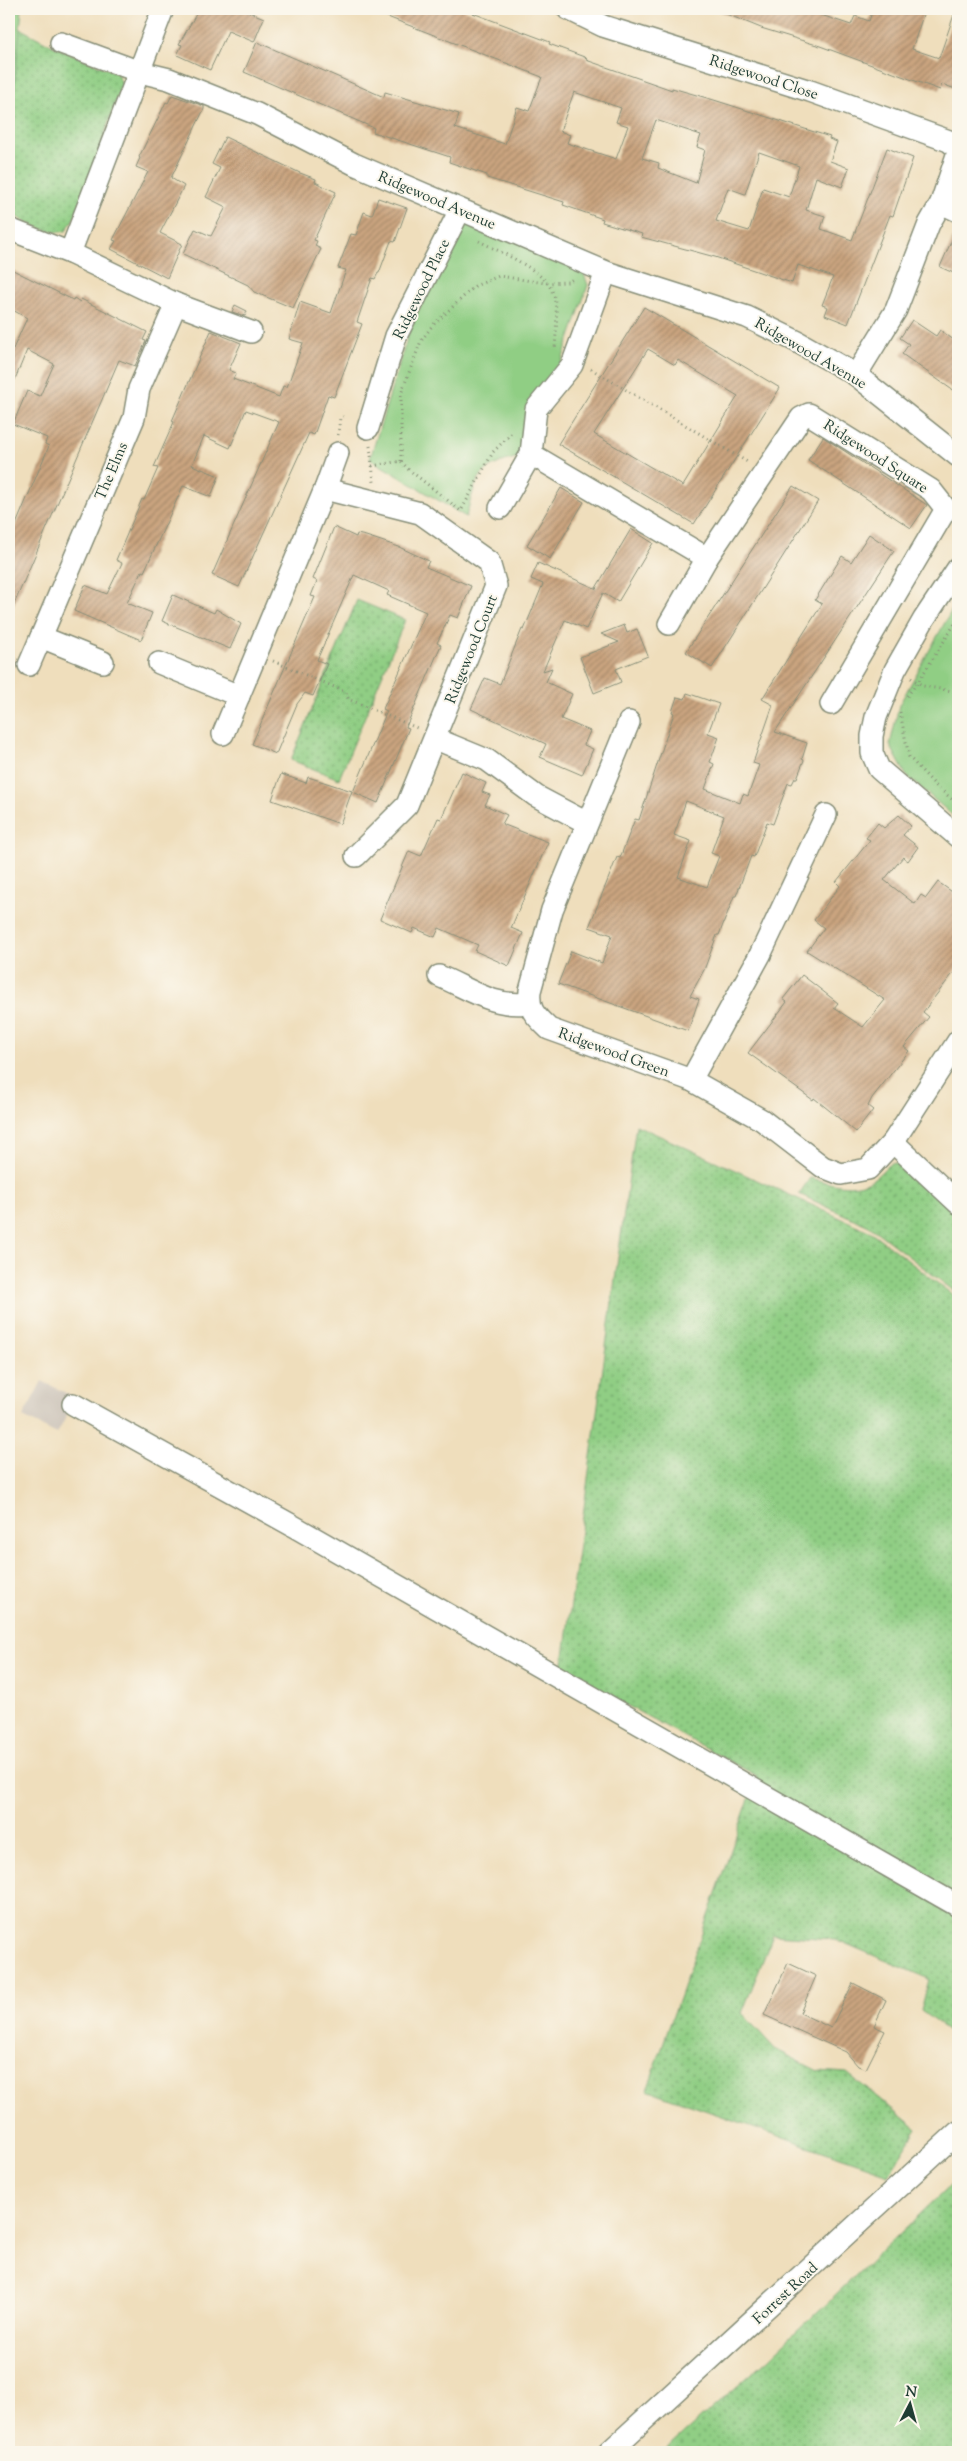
<svg xmlns="http://www.w3.org/2000/svg" width="967" height="2461" font-family="'Sorts Mill Goudy',serif">
<style>
.industrial{fill:#cbc2b8}
.grass{fill:url(#grass-dots);stroke:#58865c}
.green{fill:#90ce84;stroke:#58865c}
.building{fill:url(#building-hatch);fill-rule:evenodd}
.lines{fill:none;stroke-linecap:round;stroke-linejoin:round}
.minor-casing{stroke:#878e78;stroke-width:24}
.path{stroke:#878e78;stroke-width:3;stroke-dasharray:1 4;stroke-linecap:butt}
.minor{stroke:#fff;stroke-width:21}
.labels{text-anchor:middle;stroke-width:4;stroke-linejoin:round;paint-order:stroke}
.street-label{font-size:15px;fill:#1f3d34;stroke:#fbf7ec}
</style>
<defs>
<pattern id="grass-dots" width="8" height="8" patternUnits="userSpaceOnUse" patternTransform="scale(1.25)"><rect width="8" height="8" fill="#90ce84"/><path d="M2 2h.1M6 6h.1" fill="none" stroke="#75a86d" stroke-width="1.8" stroke-linecap="round"/></pattern>
<pattern id="building-hatch" width="6" height="6" patternUnits="userSpaceOnUse" patternTransform="scale(1.25)"><rect width="6" height="6" fill="#caa47f"/><path d="M-1 1l2-2M0 6l6-6M5 7l2-2" fill="none" stroke="#a38769"/></pattern>
</defs>
<rect width="100%" height="100%" fill="#fbf7ec"/>
<filter id="ink" filterUnits="userSpaceOnUse"><feTurbulence type="fractalNoise" baseFrequency=".02" numOctaves="2"/><feDisplacementMap in="SourceGraphic" scale="10" xChannelSelector="R" yChannelSelector="G"/><feConvolveMatrix kernelMatrix="1 2 1 2 8 2 1 2 1" color-interpolation-filters="sRGB"/></filter>
<filter id="wash" filterUnits="userSpaceOnUse"><feTurbulence type="fractalNoise" baseFrequency=".0096" numOctaves="4" result="noise"/><feDisplacementMap in="SourceGraphic" scale="20" xChannelSelector="R" yChannelSelector="G"/><feGaussianBlur stdDeviation="1.12" result="paint"/><feColorMatrix in="noise" values="0 0 0 0 0 0 0 0 0 0 0 0 0 0 0 0 0 1.4 0 .05"/><feComposite in="paint" operator="in"/></filter>
<g filter="url(#wash)">
<rect width="100%" height="100%" fill="#efdebc"/>
<polygon class="industrial" points="42,1381 76,1398 57,1434 23,1417"/>
<g class="grass">
<path d="M19 28 55 47 117 73 122 84 76 215 66 231C46 236 27 221 9 213V139Z"/>
<polygon points="357,600 405,620 339,779 291,760"/>
<polygon points="636,1125 871,1232 958,1299 958,2038 921,2011 929,1979 835,1939 773,1935 742,2013 775,2049 818,2071 847,2073 917,2129 889,2174 647,2090 757,1776 562,1670"/>
<path d="M891 1163 905 1164 958 1215V1294L869 1226 799 1194 810 1178C829 1183 854 1192 873 1179 879 1175 884 1168 891 1163Z"/>
<polygon points="958,2178 958,2452 663,2452 768,2359"/>
</g>
<g class="green">
<polygon points="9,9 22,9 9,139"/>
<path d="M475 221 581 266 588 285 559 369 529 406 519 457C476 468 477 477 466 517L370 459 410 329 458 227Z"/>
<polygon points="958,599 958,820 906,775 890,745 899,705"/>
</g>
<g id="blocks">
<g class="building">
<polygon points="199,9 242,9 264,18 254,42 228,31 210,70 177,55 182,45 179,44"/>
<path d="M367 9H462L550 42 549 44 587 58 586 60 672 90V88L714 100 830 137 829 139 837 142 830 161 849 168 842 187 816 177 806 210 825 216 821 229 852 240 887 148 913 158 893 216 890 215 848 324 825 315 828 307 822 305 833 277 798 265 792 283 715 257 641 237 642 234 602 222 603 219 563 205 564 202 487 178V175L449 162 450 157 373 132 374 128 244 72 257 42 384 97 385 92 459 114 455 128 505 144 517 107 529 111 542 77ZM574 92 621 108 616 122 628 126 616 159 567 143 570 135 560 131ZM656 120 701 135 697 147 705 150 696 183 658 168 659 163 642 158ZM759 152 799 166 789 197 763 188 749 231 716 221 728 188 745 194Z"/>
<polygon points="714,9 816,9 815,13 851,25 855,16 869,21 873,9 925,9 912,49 939,58 956,9 958,9 958,90 942,84 940,90 820,46 761,28"/>
<polygon points="172,95 204,106 204,109 171,178 184,186 160,233 182,244 167,278 111,249 116,241 113,240 148,172 136,167 140,158 139,157 166,102 168,103"/>
<polygon points="225,137 300,173 316,179 315,182 336,192 314,240 317,241 315,246 321,249 293,308 254,292 248,285 183,254 195,229 211,236 226,207 206,197 220,168 212,164"/>
<polygon points="378,198 407,208 395,242 391,241 379,273 378,273 375,279 372,278 357,322 362,324 334,397 328,395 314,435 309,433 239,587 212,575 279,422 246,410 230,448 204,436 192,465 219,476 212,494 211,497 183,486 144,572 142,571 127,603 152,613 141,640 74,611 85,585 107,594 122,563 116,560 142,499 144,500 158,468 154,467 174,422 172,421 211,331 241,343 229,370 236,373 233,379 279,397 283,386 287,387 303,343 289,339 300,302 331,313 346,270 338,268 351,234 356,235 364,212 372,215"/>
<polygon points="958,226 958,275 940,267"/>
<polygon points="9,268 73,300 74,298 80,302 81,299 147,332 143,340 146,341 135,366 119,360 9,616 9,541 49,446 45,444 47,438 13,424 27,391 40,396 54,364 27,350 9,394 9,347 13,349 27,318 9,308"/>
<polygon points="235,305 247,311 245,316 232,312"/>
<path d="M644 307 780 388 694 524 558 444ZM648 349 675 365 678 360 738 396 683 486 594 434Z"/>
<polygon points="912,320 936,336 940,330 958,343 958,394 902,354 909,344 900,338"/>
<polygon points="823,437 927,505 911,528 808,460"/>
<polygon points="793,486 818,501 712,668 686,652"/>
<polygon points="561,488 584,502 550,559 527,545"/>
<polygon points="334,527 356,537 357,534 366,536 399,547 429,561 426,567 471,586 458,618 450,615 437,643 441,645 406,727 409,728 378,803 353,792 387,711 383,709 426,612 387,595 389,591 354,575 317,660 327,664 313,696 305,693 297,704 276,754 252,744 315,597 311,596 317,581 313,579"/>
<polygon points="631,529 653,543 618,602 603,593 586,629 565,620 543,671 552,668 546,682 572,694 561,719 590,731 584,745 593,749 582,775 540,757 546,744 471,709 485,678 500,684 522,629 524,630 543,584 531,579 538,563 597,589 596,588"/>
<path d="M869 534 894 551 775 732 807 743 802 759 804 760 797 778H795L792 784 788 783 773 824 767 822 754 857 751 856 736 896H734L719 935H717L704 970 690 996 699 999 688 1031 558 984 571 951 602 963 612 935 589 927 617 857 620 858 635 819 639 820 674 713 672 712 677 697 685 699 687 693 719 704 708 733 719 737 710 762 714 764 705 789 740 803 743 794 748 796 759 765 753 763 773 705 762 699 822 604 815 600 842 556 851 562ZM686 801 724 816 711 853 719 856 707 887 678 877 691 841 674 835Z"/>
<polygon points="173,595 214,613 216,609 241,624 230,649 162,621"/>
<polygon points="624,625 627,633 637,629 648,656 616,669 621,682 594,693 580,657 619,642 601,634"/>
<polygon points="462,772 486,783 482,792 490,795 485,805 507,815 502,824 548,842 511,928 523,933 509,966 475,951 478,945 439,928 435,937 414,928 412,933 380,919 409,851 421,856 438,818 441,819"/>
<polygon points="281,774 306,783 308,777 352,791 340,824 272,800"/>
<polygon points="899,815 911,826 903,835 918,847 908,861 903,857 884,880 915,904 921,895 926,898 938,882 958,896 958,967 923,1012 929,1017 904,1047 909,1051 872,1098 868,1106 873,1110 856,1132 814,1098 813,1100 748,1053 787,1002 783,999 802,975 838,1003 834,1008 863,1027 885,1000 807,951 824,928 814,920 840,886 836,882 870,840 866,838 878,823 884,828"/>
<polygon points="788,1963 816,1976 800,2013 831,2028 853,1983 886,2000 874,2026 885,2031 866,2069 858,2066 846,2052 764,2015"/>
</g>
</g>
</g>
<g filter="url(#ink)">
<use href="#blocks" fill-opacity="0" stroke="#878e78" stroke-width="1"/>
<g class="lines">
<g class="minor-casing">
<g id="minor">
<polyline points="568,9 603,26 810,91 949,141 958,149"/>
<polyline points="61,43 140,72 169,79 257,114 354,164 606,272 747,317 796,341 856,375 958,456"/>
<polyline points="941,203 958,211"/>
<polyline points="9,229 70,253 163,9"/>
<polyline points="70,253 176,304 251,332"/>
<polyline points="606,272 572,365 536,409 531,454 707,558 801,418 809,414 931,490 946,509 831,704"/>
<polyline points="856,375 896,310 929,224 941,203 958,152"/>
<polyline points="368,428 396,336 460,210"/>
<polyline points="325,489 338,453"/>
<polyline points="500,508 531,454"/>
<polyline points="958,568 924,619 895,670 876,717 872,736 872,753 879,769 958,837"/>
<polyline points="669,624 707,558"/>
<polyline points="103,662 41,637 134,418 139,389 176,304"/>
<polyline points="159,663 239,696"/>
<polyline points="29,665 41,637"/>
<path d="M629 722 552 910 530 991C528 1011 536 1016 549 1029L691 1080 762 1120 823 1167 841 1174 868 1169 893 1142 958 1041"/>
<polyline points="223,734 325,489 420,513 489,562 496,586 407,805 356,856"/>
<polyline points="436,739 487,760 536,796 587,823"/>
<path d="M439 976C470 989 494 1008 529 1003"/>
<polyline points="691,1080 760,955 826,815"/>
<polyline points="893,1142 958,1203"/>
<polyline points="73,1404 295,1527 958,1906"/>
<polyline points="609,2452 958,2132"/>
</g>
</g>
<g class="path">
<path d="M479 241C498 251 544 270 552 291 559 309 556 330 555 349"/>
<polyline points="591,369 749,463"/>
<polyline points="338,435 340,418 347,416"/>
<polyline points="370,446 374,482"/>
<polyline points="401,461 401,394 421,341 432,326 475,286 499,276 545,283 568,282 573,279"/>
<polyline points="372,466 401,461 408,469 461,511 493,452 513,432"/>
<polyline points="273,661 346,692 348,699 417,728"/>
<polyline points="911,678 923,686 958,692"/>
<polyline points="907,696 918,682 958,619"/>
<polyline points="900,712 909,757 936,786 958,804"/>
</g>
<use href="#minor" class="minor"/>
</g>
</g>
<g class="labels">
<g class="street-label">
<text transform="translate(764 77) rotate(18)" y="5">Ridgewood Close</text>
<text transform="translate(437 200) rotate(23)" y="5">Ridgewood Avenue</text>
<text transform="translate(421 289) rotate(-64)" y="5">Ridgewood Place</text>
<text transform="translate(811 353) rotate(30)" y="5">Ridgewood Avenue</text>
<text transform="translate(876 456) rotate(33)" y="5">Ridgewood Square</text>
<text transform="translate(111 471) rotate(-67)" y="5">The Elms</text>
<text transform="translate(471 649) rotate(-68)" y="5">Ridgewood Court</text>
<text transform="translate(614 1052) rotate(20)" y="5">Ridgewood Green</text>
<text transform="translate(785 2293) rotate(-43)" y="5">Forrest Road</text>
</g>
</g>
<rect width="967" height="2461" fill="none" stroke="#fbf7ec" stroke-width="30"/>
<g transform="translate(910 2404) rotate(6)" stroke="#fbf7ec" stroke-width="4" paint-order="stroke">
<path d="M0-4L9 19L0 12L-9 19Z" fill="#1f3d34"/>
<text y="-8" font-size="14" font-weight="bold" text-anchor="middle" fill="#1f3d34">N</text>
</g>
</svg>
